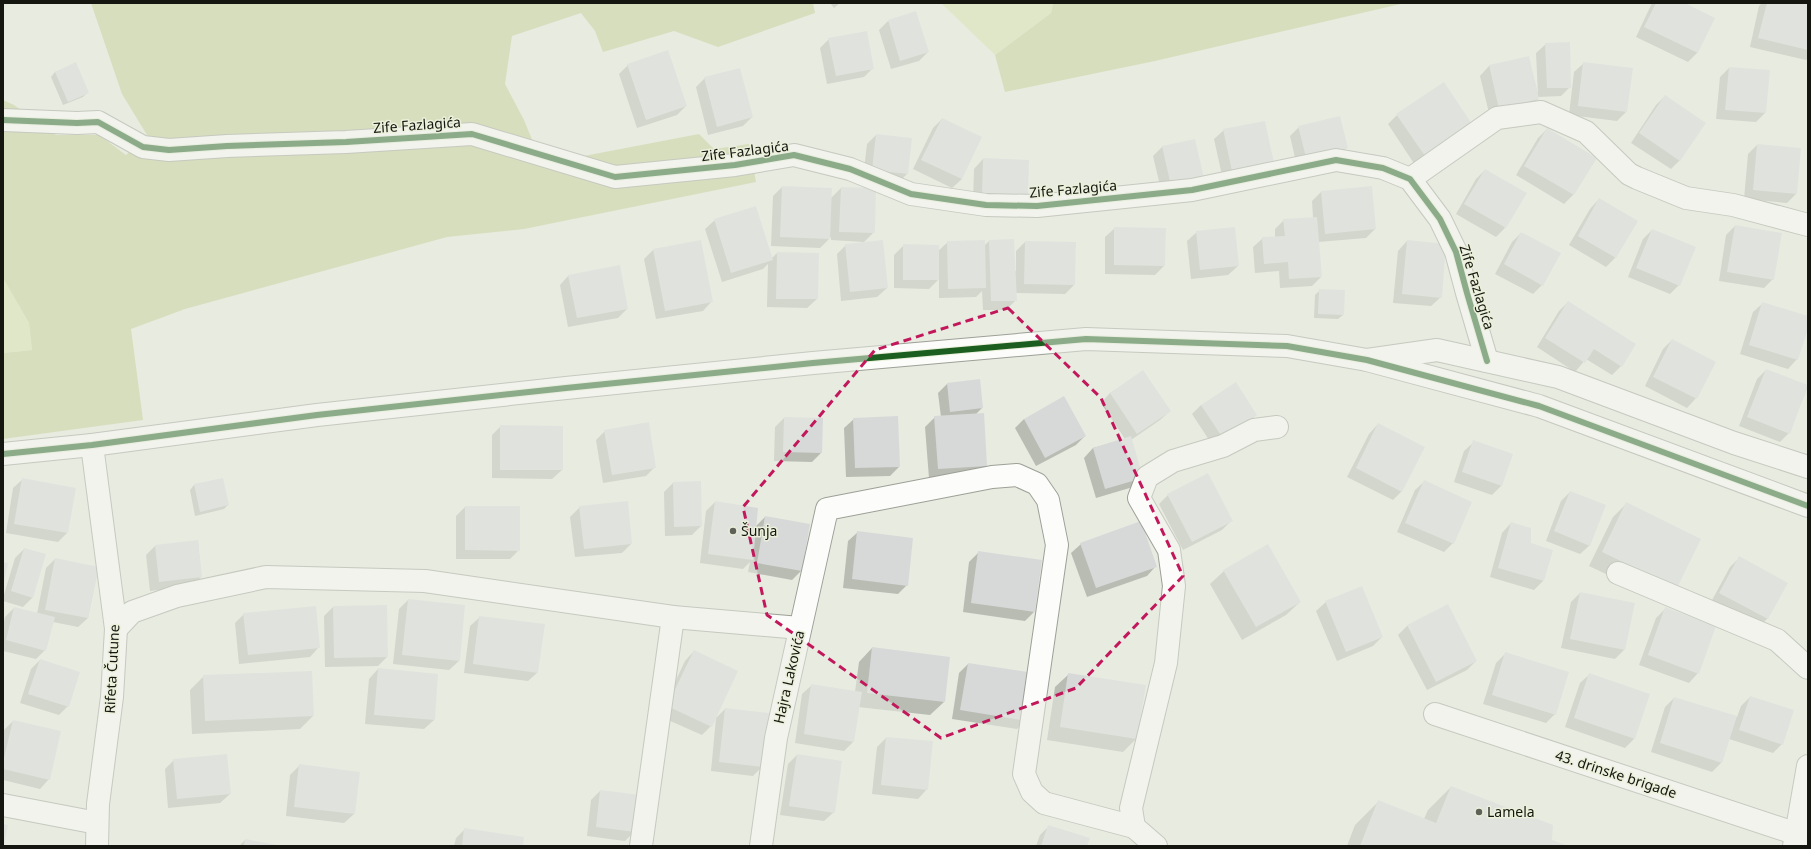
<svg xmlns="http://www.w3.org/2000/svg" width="1811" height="849" font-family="'Noto Sans',sans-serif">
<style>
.green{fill:#d8e3ae}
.forest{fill:#c4cf92}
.shadow{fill:#0003}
.building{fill:#d7d9d9}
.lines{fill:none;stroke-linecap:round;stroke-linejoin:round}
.street-casing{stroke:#9da097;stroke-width:24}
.secondary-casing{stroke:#9da097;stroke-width:24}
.street{stroke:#fcfcfa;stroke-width:22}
.secondary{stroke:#fcfcfa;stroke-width:22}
.cycleway-casing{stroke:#ebf0db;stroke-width:8}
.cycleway{stroke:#1b5e20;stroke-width:6}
.marked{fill:none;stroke:#c2185b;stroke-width:3;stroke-dasharray:8 5;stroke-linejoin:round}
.poi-dot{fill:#5e6158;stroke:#ebf0db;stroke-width:1.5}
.labels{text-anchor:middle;stroke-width:3;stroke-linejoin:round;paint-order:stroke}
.street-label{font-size:14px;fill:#14160f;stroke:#ebf0db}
.poi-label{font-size:14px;fill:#14160f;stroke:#ebf0db;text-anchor:start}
</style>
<rect width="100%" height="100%" fill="#e8ebe0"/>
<g class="green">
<polygon points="941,3 1053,3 1051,13 995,55"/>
<polygon points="3,278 29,323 32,350 3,353"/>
</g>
<g class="forest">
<polygon points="91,3 813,3 815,13 718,47 674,31 603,52 595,31 581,13 512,36 505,84 524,120 542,164 699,134 714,149 749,144 756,182 524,229 447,237 185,309 131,329 143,420 3,439 3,353 32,350 29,323 3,278 3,100 14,105 56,135 99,135 126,155 147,135 122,94"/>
<polygon points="1053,3 1405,3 1155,61 1005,92 995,55 1051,13"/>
</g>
<g class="shadow">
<polygon points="830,3 840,3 834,8"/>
<polygon points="1652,3 1683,3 1714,18 1697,53 1688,62 1636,37"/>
<polygon points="1762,3 1797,3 1808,6 1808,58 1806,60 1750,47 1759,6"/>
<polygon points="888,21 928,52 919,61 891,69 879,30"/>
<polygon points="829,39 873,68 864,77 827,84 820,48"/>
<polygon points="1546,44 1570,87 1561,96 1538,97 1538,99 1529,108 1490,117 1480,76 1489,66 1528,57 1538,94 1536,53"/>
<polygon points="1584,63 1626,112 1617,121 1569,115 1574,72"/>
<polygon points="75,64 88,92 83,97 63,105 51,77 55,72"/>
<polygon points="628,65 686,106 677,115 637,128 619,74"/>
<polygon points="1729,68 1768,71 1765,113 1756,122 1716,119 1720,77"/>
<polygon points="705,78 752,117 743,126 708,135 696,87"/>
<polygon points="1665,96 1680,160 1671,169 1631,143 1656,105"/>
<polygon points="1397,115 1471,124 1415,165 1388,124"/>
<polygon points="942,119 962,179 952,188 913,169 933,128"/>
<polygon points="1299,127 1347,147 1337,156 1297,166 1290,136"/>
<polygon points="1547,129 1595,158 1573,195 1564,204 1516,175 1538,138"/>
<polygon points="1224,130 1273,163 1223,180 1214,139"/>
<polygon points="876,135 907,174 898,183 863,179 867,144"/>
<polygon points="1194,140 1203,178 1162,194 1153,156 1162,147"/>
<polygon points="1757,145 1796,194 1787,203 1744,199 1748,154"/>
<polygon points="983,159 1018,205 973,203 974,169"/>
<polygon points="1485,170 1505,228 1496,237 1456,214 1476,179"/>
<polygon points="782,187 831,198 841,188 874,232 864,242 831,240 831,237 820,248 771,246 773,196"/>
<polygon points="1371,187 1375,229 1366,238 1318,242 1321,277 1312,286 1280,288 1279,271 1255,273 1253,247 1263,238 1275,237 1275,229 1284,220 1313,218 1312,201 1321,192"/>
<polygon points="1599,199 1637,221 1615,258 1606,267 1569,245 1590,209"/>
<polygon points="715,220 771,259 777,253 818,254 817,299 807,308 767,307 768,264 763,269 722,282 705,229"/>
<polygon points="1735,226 1773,279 1764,288 1719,281 1726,235"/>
<polygon points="1115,228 1164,266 1155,275 1105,274 1105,237"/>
<polygon points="1652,230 1679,285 1670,294 1628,277 1643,239"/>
<polygon points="1197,232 1238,266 1228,275 1191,279 1187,241"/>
<polygon points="1521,233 1542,285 1533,294 1495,274 1512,242"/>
<polygon points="989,241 1014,271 1016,271 1016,251 1025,242 1074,285 1065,294 1015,293 1016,300 1006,310 983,310 982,291 976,297 939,298 939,279 929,289 894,288 894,255 904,245 938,251 948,242 984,246"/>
<polygon points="1407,241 1441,297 1431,306 1393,303 1398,251"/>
<polygon points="846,245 887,288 877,297 841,301 837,254"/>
<polygon points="653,250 712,301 703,311 656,319 644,259"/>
<polygon points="569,275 627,309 618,318 568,327 560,285"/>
<polygon points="1320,290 1343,315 1338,319 1314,318 1315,295"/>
<polygon points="1568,302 1621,366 1612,375 1586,359 1575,372 1537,347 1559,311"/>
<polygon points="1763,303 1808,317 1808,325 1797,359 1788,369 1740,354 1753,312"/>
<polygon points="1672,340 1696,398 1687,408 1645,386 1663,349"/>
<polygon points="1766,370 1808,386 1789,433 1780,442 1739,426 1757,379"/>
<polygon points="1143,372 1170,411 1160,420 1131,440 1142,478 1133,487 1096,498 1084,458 1093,448 1125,439 1101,403 1110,393"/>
<polygon points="947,384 982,408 975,415 986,466 977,475 929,478 925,427 935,417 941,417 938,393"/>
<polygon points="1201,405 1256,415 1247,424 1213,446 1192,414"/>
<polygon points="784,418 821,453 812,462 774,461 775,427"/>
<polygon points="854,419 899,467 890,476 846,477 844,428"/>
<polygon points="1024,419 1085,436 1076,445 1036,466 1015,428"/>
<polygon points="1378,424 1402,491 1393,500 1347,477 1369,434"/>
<polygon points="501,426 562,470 552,479 492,478 492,435"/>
<polygon points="605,431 655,467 646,476 603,483 596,440"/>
<polygon points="1474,442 1512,455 1501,486 1492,495 1454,482 1464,451"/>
<polygon points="23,479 67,533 58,542 6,533 13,488"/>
<polygon points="222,479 228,505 224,509 195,516 190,490 194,485"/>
<polygon points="1425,481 1453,543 1444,552 1397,532 1415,490"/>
<polygon points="673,483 701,526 692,535 665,536 664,492"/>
<polygon points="1570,492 1590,545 1580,554 1546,541 1561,501"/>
<polygon points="1168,495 1232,520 1222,530 1183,550 1159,504"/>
<polygon points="715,502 755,527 765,517 801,571 792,580 748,572 750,562 743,569 700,563 706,511"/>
<polygon points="1626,504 1663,601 1589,566 1613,517"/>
<polygon points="465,507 519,550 510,559 456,559 456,516"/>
<polygon points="580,507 631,544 622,553 575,557 570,517"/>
<polygon points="1511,523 1530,544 1543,581 1534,590 1490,577 1502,533"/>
<polygon points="858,532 907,585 898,594 843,588 848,541"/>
<polygon points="198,541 201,577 192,586 150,591 146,555 155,546"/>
<polygon points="1081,544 1156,566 1147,576 1087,597 1071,553"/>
<polygon points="24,549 33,597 23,607 3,601 3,598 15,558"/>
<polygon points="979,552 1034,612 1025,621 963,612 969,562"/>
<polygon points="1739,558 1768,618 1758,628 1711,602 1730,567"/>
<polygon points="55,559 98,568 88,618 78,627 53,622 45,650 36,659 3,651 3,626 5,617 14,608 37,614 46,568"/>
<polygon points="1224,571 1300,602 1286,615 1242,640 1210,584"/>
<polygon points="1580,593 1634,604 1624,650 1615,659 1561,648 1571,602"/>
<polygon points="408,600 459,661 449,670 393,664 399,609"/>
<polygon points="1326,602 1382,637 1373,646 1337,661 1316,611"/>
<polygon points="1447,606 1476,661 1467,670 1427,690 1398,635 1407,626"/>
<polygon points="333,607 387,657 378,666 325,667 324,616"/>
<polygon points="1665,609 1698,673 1689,683 1639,665 1656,618"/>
<polygon points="244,614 319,647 310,657 239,664 235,623"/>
<polygon points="480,617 538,672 528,681 464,673 470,626"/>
<polygon points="872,648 944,702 930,715 858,707 853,742 844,751 795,743 802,694 812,685 855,692 859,662"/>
<polygon points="694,651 711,726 702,735 659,716 685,661"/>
<polygon points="1505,654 1555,714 1546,723 1483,704 1496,663"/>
<polygon points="40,660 68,706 59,715 20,703 31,669"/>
<polygon points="968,664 1026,720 1017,729 952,719 959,673"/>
<polygon points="378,669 434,720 424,729 365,724 369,679"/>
<polygon points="1069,674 1136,739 1123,752 1047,740 1055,687"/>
<polygon points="1590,674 1634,739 1625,748 1565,727 1580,683"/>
<polygon points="204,676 313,716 300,729 192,734 190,690"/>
<polygon points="1750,697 1782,744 1773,753 1729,739 1722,762 1712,772 1651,752 1665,707 1674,698 1737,717 1741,706"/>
<polygon points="725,709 762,767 753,776 711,771 716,718"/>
<polygon points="13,721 49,779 40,789 3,780 3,734 4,730"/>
<polygon points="886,738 927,789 918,799 872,794 877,747"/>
<polygon points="797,755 834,812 824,821 780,815 788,764"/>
<polygon points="174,760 230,794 220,803 168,808 165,769"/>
<polygon points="300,765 354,814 344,823 286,816 290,775"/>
<polygon points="1451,787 1551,840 1566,846 1347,846 1355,825 1378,802 1424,819 1428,810"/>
<polygon points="600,791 634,832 625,841 587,836 591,800"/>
<polygon points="1049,826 1086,846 1036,846 1040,835"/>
<polygon points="465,829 522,846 454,846 456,838"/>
<polygon points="245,840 275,846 239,846"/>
</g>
<g class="building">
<polygon points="1656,3 1685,3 1715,18 1698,53 1644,27"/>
<polygon points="1767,3 1801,3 1808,5 1808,50 1758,38"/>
<polygon points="916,11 929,52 900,61 888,20"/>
<polygon points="867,31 874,69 836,76 828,38"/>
<polygon points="1570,42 1571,88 1547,88 1545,43"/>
<polygon points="668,50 687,106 646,120 627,64"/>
<polygon points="1529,56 1539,99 1499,109 1489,65"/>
<polygon points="76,62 89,93 68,102 55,72"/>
<polygon points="1583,62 1633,68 1627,112 1578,106"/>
<polygon points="1729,67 1770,70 1766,113 1725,110"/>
<polygon points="740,68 753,117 717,127 704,77"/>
<polygon points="1444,82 1472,124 1425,156 1396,114"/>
<polygon points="1665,95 1706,123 1680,161 1639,133"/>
<polygon points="1340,116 1348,148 1306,157 1298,126"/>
<polygon points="942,118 982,137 962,179 921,160"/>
<polygon points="1265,121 1274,163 1232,171 1223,129"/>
<polygon points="1547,128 1597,158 1574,195 1524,166"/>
<polygon points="876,134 912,138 908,174 872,170"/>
<polygon points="1195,139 1204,178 1171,186 1162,146"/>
<polygon points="1757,144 1801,148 1797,194 1753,190"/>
<polygon points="983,158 1029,160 1028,196 982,194"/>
<polygon points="1485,169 1527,193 1506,228 1464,204"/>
<polygon points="782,186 832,188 830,239 780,237"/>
<polygon points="1372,186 1376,229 1325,234 1321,191"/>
<polygon points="841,187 876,188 875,233 839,232"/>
<polygon points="1599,198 1638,221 1616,258 1578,236"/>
<polygon points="756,206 773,260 731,273 714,219"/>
<polygon points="1317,217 1322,277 1289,279 1288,262 1264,264 1262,237 1285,236 1283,219"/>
<polygon points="1735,225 1782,233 1774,280 1727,272"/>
<polygon points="1114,227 1166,228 1165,266 1114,265"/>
<polygon points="1235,227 1239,266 1200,270 1196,231"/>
<polygon points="1652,229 1696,247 1680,286 1636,268"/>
<polygon points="1521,232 1561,253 1543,286 1504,264"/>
<polygon points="1014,239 1017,301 991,301 989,240"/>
<polygon points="701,240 713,302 665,311 653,249"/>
<polygon points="883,240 888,288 850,292 845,244"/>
<polygon points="985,240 986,288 948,289 947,241"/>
<polygon points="1407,240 1446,244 1442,298 1402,294"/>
<polygon points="1025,241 1076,242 1075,285 1024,284"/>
<polygon points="903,244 939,245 939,280 903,280"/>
<polygon points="777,252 819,253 818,299 776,299"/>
<polygon points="620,265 628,309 577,318 568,275"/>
<polygon points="1319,289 1345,290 1344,315 1318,314"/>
<polygon points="1568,301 1636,344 1622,367 1594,349 1585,363 1545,338"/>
<polygon points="1762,302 1808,316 1808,329 1798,360 1749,345"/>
<polygon points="1672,339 1716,362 1697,399 1653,377"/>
<polygon points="1766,369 1808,385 1790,434 1747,417"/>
<polygon points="1143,370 1171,411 1137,434 1110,393"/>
<polygon points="980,379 983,408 950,412 947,383"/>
<polygon points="1236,382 1257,415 1222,437 1201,405"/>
<polygon points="1064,396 1086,436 1045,458 1024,419"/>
<polygon points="984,413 987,466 938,469 934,416"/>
<polygon points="898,416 900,467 855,468 853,418"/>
<polygon points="784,417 823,418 822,453 783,452"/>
<polygon points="649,422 656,468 612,475 604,430"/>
<polygon points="1378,423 1425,447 1402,492 1356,468"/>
<polygon points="500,425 563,426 563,470 500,470"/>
<polygon points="1131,436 1143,478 1105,489 1093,448"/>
<polygon points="1473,440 1513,454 1502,486 1462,472"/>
<polygon points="1208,473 1233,521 1192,542 1167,494"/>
<polygon points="22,478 76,488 68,533 14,524"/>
<polygon points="223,478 229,505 200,512 194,484"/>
<polygon points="1424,480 1472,502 1454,544 1405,523"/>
<polygon points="701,481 702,526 674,527 673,482"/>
<polygon points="1570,491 1606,505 1590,546 1554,531"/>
<polygon points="628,501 632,544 584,549 579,506"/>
<polygon points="715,501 758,508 753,560 708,554"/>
<polygon points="1626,502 1701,539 1677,588 1602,552"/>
<polygon points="465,506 520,506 520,551 465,550"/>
<polygon points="765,516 810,524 802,571 757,563"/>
<polygon points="1141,521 1157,567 1096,588 1080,543"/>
<polygon points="1511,522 1531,528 1531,543 1553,550 1544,581 1498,568"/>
<polygon points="857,531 913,538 908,586 852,579"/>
<polygon points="198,540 202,577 159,582 155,545"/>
<polygon points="1268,544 1301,602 1256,627 1223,570"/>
<polygon points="24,548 46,554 33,598 11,591"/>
<polygon points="978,551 1042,560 1035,612 971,603"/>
<polygon points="1739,556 1788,583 1768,619 1719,593"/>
<polygon points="55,558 99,567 88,618 45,610"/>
<polygon points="3,562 8,563 4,582 3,581"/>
<polygon points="1362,586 1383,637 1346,652 1325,601"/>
<polygon points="1580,592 1635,603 1625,650 1570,639"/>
<polygon points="408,599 465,605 460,661 402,655"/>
<polygon points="1448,604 1477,661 1436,682 1407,625"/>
<polygon points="387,605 388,657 334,658 333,606"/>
<polygon points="316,606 320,648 248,655 243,613"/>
<polygon points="14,607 55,617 46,651 6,640"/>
<polygon points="1665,607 1716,626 1699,674 1648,655"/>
<polygon points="479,616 545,624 538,673 473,664"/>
<polygon points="872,647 950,657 945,702 867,693"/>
<polygon points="694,650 738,671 712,727 667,706"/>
<polygon points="1505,652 1569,672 1556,715 1492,695"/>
<polygon points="40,659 80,672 69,707 28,694"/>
<polygon points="968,663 1034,673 1027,721 960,710"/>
<polygon points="378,668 438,674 435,720 374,715"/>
<polygon points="312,671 314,716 205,721 203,675"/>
<polygon points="1068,673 1146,685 1137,739 1060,727"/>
<polygon points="1589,673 1650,694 1635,739 1574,718"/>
<polygon points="811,684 862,692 854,742 804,734"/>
<polygon points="1750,696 1794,710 1783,745 1739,730"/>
<polygon points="1674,697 1737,716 1722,763 1660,743"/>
<polygon points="725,708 769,713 763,767 719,762"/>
<polygon points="13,720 61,731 50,780 3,769 3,762"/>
<polygon points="886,737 933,741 928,790 881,785"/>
<polygon points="227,754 231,794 177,799 173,759"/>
<polygon points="797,754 842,761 835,813 789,806"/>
<polygon points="299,764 360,772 355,814 294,807"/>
<polygon points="1451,786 1553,825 1552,840 1568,846 1360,846 1378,800 1436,823"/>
<polygon points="600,790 640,795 635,832 596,827"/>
<polygon points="3,824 8,825 4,845 3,845"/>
<polygon points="1048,825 1090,838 1087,846 1041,846"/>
<polygon points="464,828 524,837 523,846 462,846"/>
<polygon points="245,839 277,845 277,846 244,846"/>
</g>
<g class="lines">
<g class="street-casing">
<g id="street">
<polyline points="3,120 77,123 98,122 143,147 169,150 227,146 346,142 472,134 615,177 735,165 794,155 850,169 911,194 986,205 1037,206 1192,190 1336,160 1383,168 1410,179 1440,219 1456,252 1467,293 1487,361"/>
<polyline points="1410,179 1497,118 1541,112 1586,132 1629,174 1637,178 1686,198 1733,205 1808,225"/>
<polyline points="1367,360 1437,350 1558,377 1734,443 1808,467"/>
<polyline points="92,445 116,629 112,697 98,804 97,846"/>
<polyline points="1618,573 1777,640 1808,668"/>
<polyline points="116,629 132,612 177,596 266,577 425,581 673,617 800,628"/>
<polyline points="1435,714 1797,834 1808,836"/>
<polyline points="3,805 97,823"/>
<polyline points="641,846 673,617"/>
<polyline points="761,846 776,738 827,509 992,477 1017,475 1037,484 1048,500 1057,545 1024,774 1032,792 1044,803 1134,827"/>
<polyline points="1156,846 1134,827 1131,808 1166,663 1174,586 1169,550 1139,498 1147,477 1173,461 1223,446 1254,430 1277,427"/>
<polyline points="1794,846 1808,766"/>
</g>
</g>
<g class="secondary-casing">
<polyline id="secondary" points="3,454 92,445 317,415 566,388 813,363 1086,339 1287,346 1367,360 1539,406 1808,506"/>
</g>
<use href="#street" class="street"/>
<use href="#secondary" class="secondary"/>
<g class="cycleway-casing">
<g id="cycleway">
<polyline points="3,120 77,123 98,122 143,147 169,150 227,146 346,142 472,134 615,177 735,165 794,155 850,169 911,194 986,205 1037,206 1192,190 1336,160 1383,168 1410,179 1440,219 1456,252 1467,293 1487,361"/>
<polyline points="3,454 92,445 317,415 566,388 813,363 1086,339 1287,346 1367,360 1539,406 1808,506"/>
</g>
</g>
<use href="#cycleway" class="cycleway"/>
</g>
<path d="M0 0H1811V849H0ZM1008 308 1101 398 1183 576 1076 688 941 738 767 615 743 507 875 350Z" fill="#e8ebe0" fill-opacity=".55" fill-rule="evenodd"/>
<path class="marked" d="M1008 308 1101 398 1183 576 1076 688 941 738 767 615 743 507 875 350Z"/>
<g class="poi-dot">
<circle cx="733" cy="531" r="4"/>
<circle cx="1479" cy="812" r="4"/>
</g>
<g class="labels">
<g class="street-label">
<text transform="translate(417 125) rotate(-4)" y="5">Zife Fazlagića</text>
<text transform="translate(745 151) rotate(-7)" y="5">Zife Fazlagića</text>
<text transform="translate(1073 189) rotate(-5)" y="5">Zife Fazlagića</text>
<text transform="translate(1477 287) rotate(73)" y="5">Zife Fazlagića</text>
<text transform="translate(112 669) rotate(-87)" y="5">Rifeta Čutune</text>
<text transform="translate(789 677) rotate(-77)" y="5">Hajra Lakovića</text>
<text transform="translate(1616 774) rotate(18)" y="5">43. drinske brigade</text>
</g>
<g class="poi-label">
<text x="741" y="536">Šunja</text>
<text x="1487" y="817">Lamela</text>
</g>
</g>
<rect width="1811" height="849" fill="none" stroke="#14160f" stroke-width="8"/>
</svg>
